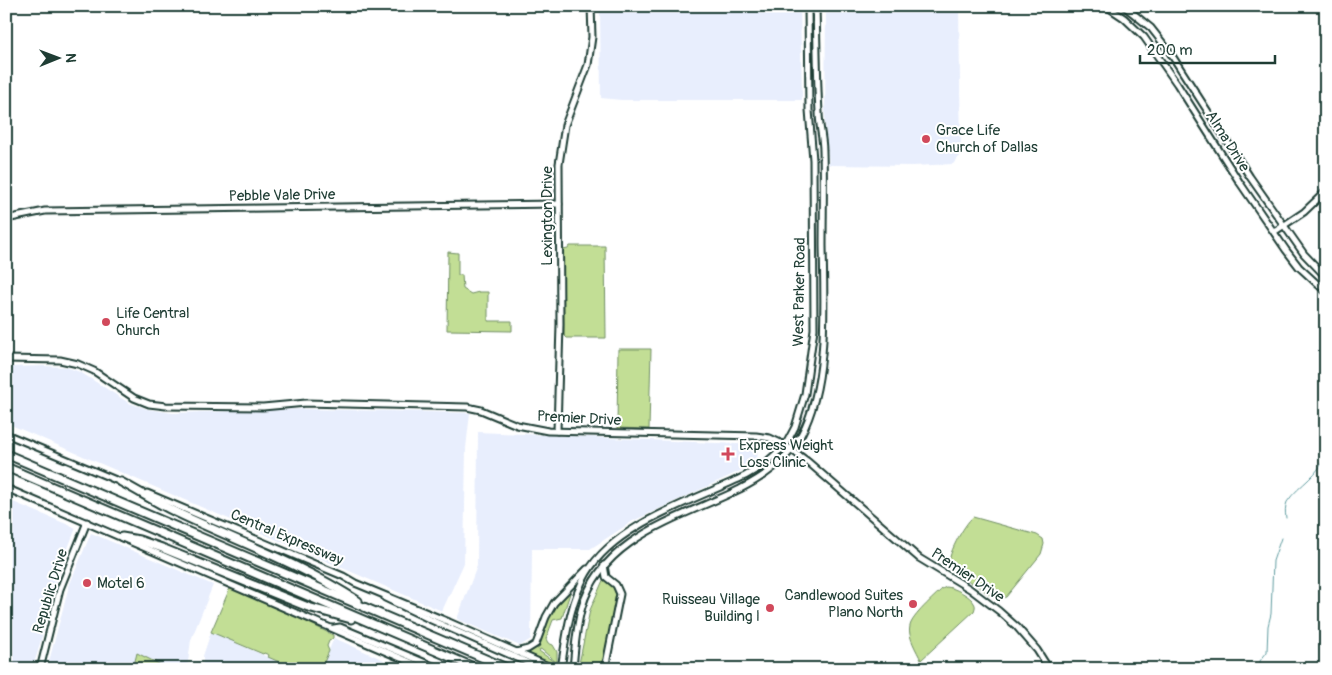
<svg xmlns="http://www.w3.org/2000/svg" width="1332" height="675" font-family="Pangolin,sans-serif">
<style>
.built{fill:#e8eefd}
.green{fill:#c2de95;stroke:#708e64}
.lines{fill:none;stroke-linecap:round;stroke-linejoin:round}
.stream{stroke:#5f9b9f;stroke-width:1}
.secondary-casing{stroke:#1f3d34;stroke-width:9}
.highway-casing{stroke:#1f3d34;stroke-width:11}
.secondary{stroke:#fff;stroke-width:5}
.highway{stroke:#fff;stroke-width:7}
.poi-dot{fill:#d1495b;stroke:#fff;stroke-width:2}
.labels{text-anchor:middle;stroke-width:4;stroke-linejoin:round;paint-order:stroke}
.poi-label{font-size:15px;fill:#1f3d34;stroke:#fff;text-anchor:start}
.street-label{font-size:15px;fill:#1f3d34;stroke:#fff}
</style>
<rect width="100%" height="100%" fill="#fff"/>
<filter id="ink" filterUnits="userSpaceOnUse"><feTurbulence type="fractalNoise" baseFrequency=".02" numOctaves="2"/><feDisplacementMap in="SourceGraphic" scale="10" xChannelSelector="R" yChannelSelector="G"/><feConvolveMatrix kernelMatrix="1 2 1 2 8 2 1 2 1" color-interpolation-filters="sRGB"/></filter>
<g filter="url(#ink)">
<g class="built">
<polygon points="600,6 800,6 802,100 621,100 601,98"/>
<polygon points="826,6 959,6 961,155 953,164 913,166 829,165 825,123"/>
<polygon points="45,366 66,367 80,372 129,403 147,409 173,413 305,409 470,413 466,448 464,563 442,611 11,425 12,367"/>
<polygon points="478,432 758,445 757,463 633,521 590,549 532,549 531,639 520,646 457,619 477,566"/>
<polygon points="6,499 76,528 60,568 38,651 32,669 6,669"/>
<polygon points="91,533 213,585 191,640 187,669 169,669 137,653 133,669 47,669 69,586"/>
<polygon points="211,632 295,669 203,669 203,656"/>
<polygon points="334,638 384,660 380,669 321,669"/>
</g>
<g class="green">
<polygon points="570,246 605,246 606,338 567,338 564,335 563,250 568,249"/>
<polygon points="448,252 458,253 458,275 462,275 463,289 471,294 479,292 488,292 488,321 512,321 512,331 447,330"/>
<polygon points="618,349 651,349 649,429 617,428"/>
<path d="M973 517 1037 535 1043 539 1044 544 1041 554 1006 597C1002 598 999 599 995 598 990 596 986 592 982 589 974 583 954 575 950 568 944 559 965 523 973 517Z"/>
<polygon points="604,578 613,586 616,595 604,669 578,669 590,610"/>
<polygon points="572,587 562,618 553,620 546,639 548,643 553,645 557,652 557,663 542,650 540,649 539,651 557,664 556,666 530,655 529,651 536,647 537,649 539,648 537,646 541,639 554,606"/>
<path d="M946 587C953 587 971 596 974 603 976 606 975 608 974 611L921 660C917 651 907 636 910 626 912 616 934 597 942 589Z"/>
<polygon points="230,588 291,614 333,635 333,638 329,641 327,646 329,651 321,669 295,669 268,657 269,655 264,653 263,654 211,632"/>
<polygon points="137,653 169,669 133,669"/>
</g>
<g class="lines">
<g class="stream">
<path d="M1286 518C1285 512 1285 507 1287 502 1299 484 1321 475 1326 453"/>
<polyline points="1260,669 1260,661 1267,652 1268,626 1271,614 1273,561 1281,538"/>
</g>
<g class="secondary-casing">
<g id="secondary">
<polyline points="1106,6 1124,18 1144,37 1177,84 1240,183 1286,250 1299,267 1326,292"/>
<polyline points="1124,6 1151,28 1169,51 1250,177 1304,254 1326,277"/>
<polyline points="6,219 45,211 559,204"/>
<polyline points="1274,232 1304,212 1326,191"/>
<polyline points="6,359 60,360 78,364 94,371 134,398 149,404 166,406 263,407 306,403 467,407 481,410 517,425 548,431 756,436 770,438 785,445 807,461 919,558 970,589 999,611 1017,627 1037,650 1049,669"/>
<polyline points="557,431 560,324 559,164 565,125 588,65 592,37 591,6"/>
<polyline points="6,434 123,483"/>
<polyline points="6,488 426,669"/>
<polyline points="147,493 343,576 355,583 449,622 555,669"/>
<polyline points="604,565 606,577 616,585 620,594 606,664 607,669"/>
<polyline points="385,598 431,620 542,669"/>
<polyline points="334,628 340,627 440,669"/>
<polyline points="516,652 528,649 536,644 546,617 554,603 587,569"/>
<polyline points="40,669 60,589 87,522"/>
<path d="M561 669C566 637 570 601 587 573 615 524 695 500 745 476L762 466 779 451 787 442 795 427 805 394 814 329 813 160 809 110 808 6"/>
<path d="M573 669C575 648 576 627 582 607 603 536 681 518 740 489 765 476 787 461 801 435 829 384 824 303 823 246 823 214 824 183 823 151 823 138 819 126 819 112 817 77 817 42 816 6"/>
</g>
</g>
<g class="highway-casing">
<g id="highway">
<polyline points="6,454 509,669"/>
<polyline points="6,467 478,669"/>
<path d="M121 482C142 493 161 506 182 515 242 543 303 565 358 601"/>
<polyline points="122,537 139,540 162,548 308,607 351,619"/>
</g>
</g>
<use href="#secondary" class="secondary"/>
<use href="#highway" class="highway"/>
</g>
</g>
<g class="poi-dot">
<circle cx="926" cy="139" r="5"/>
<circle cx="106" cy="322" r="5"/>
<path d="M725.5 446.5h5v5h5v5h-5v5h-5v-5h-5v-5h5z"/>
<circle cx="87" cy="583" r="5"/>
<circle cx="913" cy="604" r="5"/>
<circle cx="770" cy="608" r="5"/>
</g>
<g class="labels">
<g class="poi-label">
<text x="936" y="135">Grace Life<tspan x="936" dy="17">Church of Dallas</tspan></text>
<text x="116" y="318">Life Central<tspan x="116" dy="17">Church</tspan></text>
<text x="739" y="450">Express Weight<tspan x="739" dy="17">Loss Clinic</tspan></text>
<text x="97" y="588">Motel 6</text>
<text x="903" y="600" text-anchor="end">Candlewood Suites<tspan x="903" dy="17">Plano North</tspan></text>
<text x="760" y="604" text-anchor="end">Ruisseau Village<tspan x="760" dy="17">Building I</tspan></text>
</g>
<g class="street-label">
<text transform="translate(1228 141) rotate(58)" y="5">Alma Drive</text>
<text transform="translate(282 195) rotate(-1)" y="5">Pebble Vale Drive</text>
<text transform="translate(547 216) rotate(-90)" y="5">Lexington Drive</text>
<text transform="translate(799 292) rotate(-89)" y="5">West Parker Road</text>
<text transform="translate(579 418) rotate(3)" y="5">Premier Drive</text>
<text transform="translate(287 537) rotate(23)" y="5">Central Expressway</text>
<text transform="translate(968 575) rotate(34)" y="5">Premier Drive</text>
<text transform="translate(50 591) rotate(-73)" y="5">Republic Drive</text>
</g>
</g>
<rect width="1332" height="675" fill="none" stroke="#fff" stroke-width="25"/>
<rect x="12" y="12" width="1307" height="650" fill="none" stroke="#1f3d34" stroke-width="2" filter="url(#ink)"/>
<g transform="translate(58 58) rotate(89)" stroke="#ffffff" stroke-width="4" paint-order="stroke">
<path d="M0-4L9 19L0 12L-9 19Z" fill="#1f3d34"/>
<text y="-8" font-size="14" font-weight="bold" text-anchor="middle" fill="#1f3d34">N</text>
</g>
<path d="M1140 55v8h135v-8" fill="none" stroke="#1f3d34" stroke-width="2.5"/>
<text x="1147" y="55" font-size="15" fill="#1f3d34" stroke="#ffffff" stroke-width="4" paint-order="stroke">200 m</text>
</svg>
